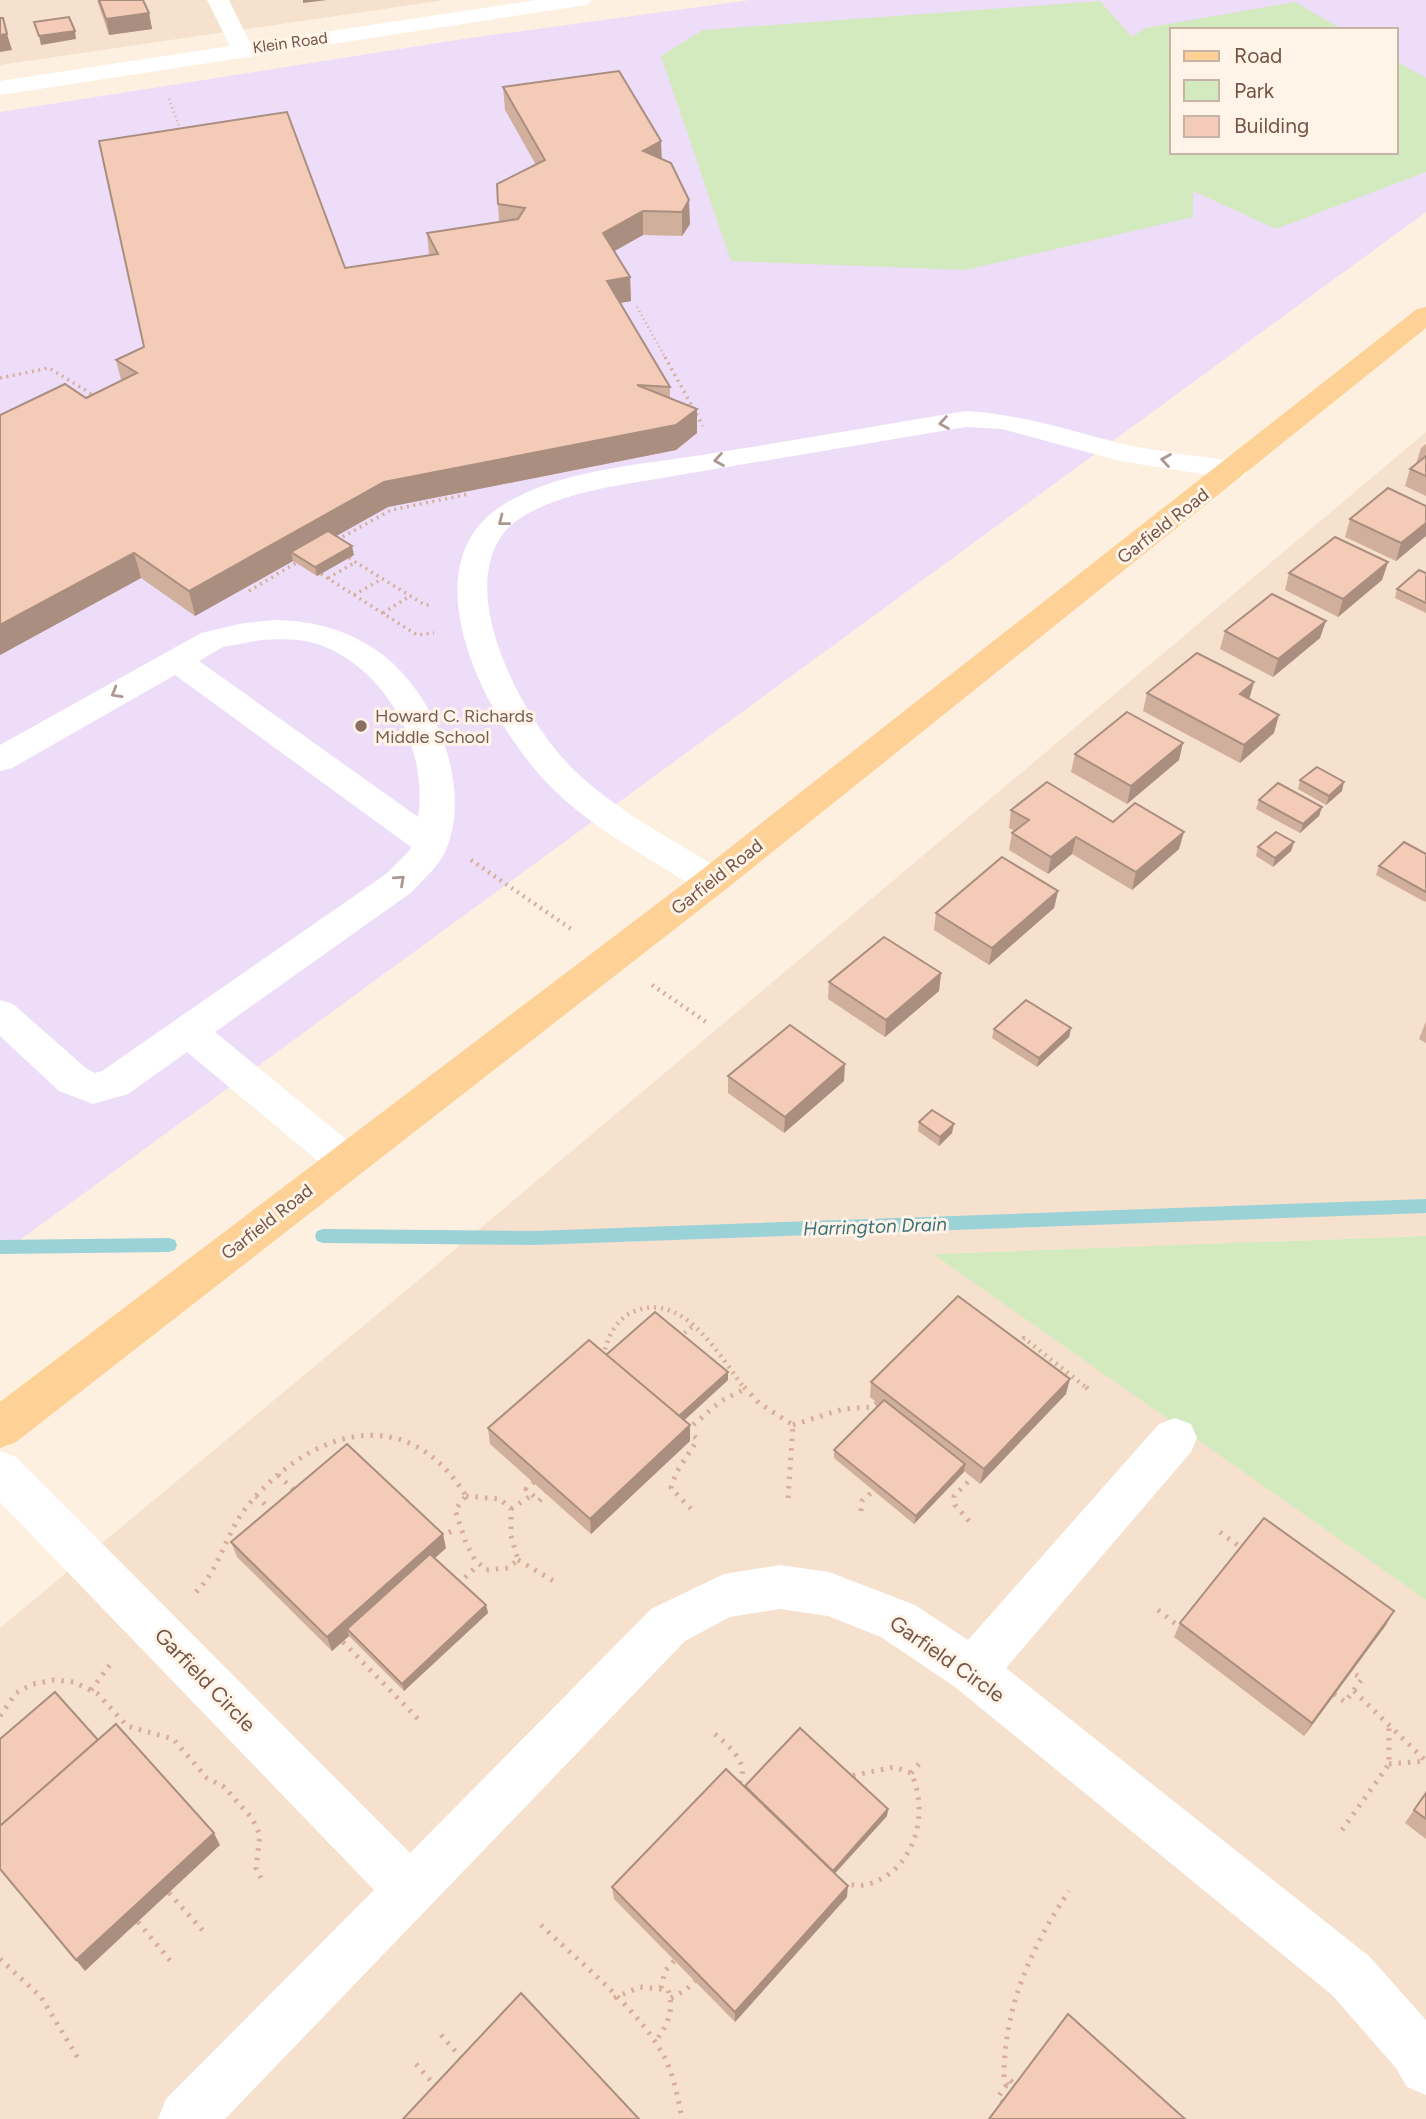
<svg xmlns="http://www.w3.org/2000/svg" width="1426" height="2119" font-family="Figtree,sans-serif">
<style>
.residential{fill:#f5e1ce}
.education{fill:#edddf9;fill-rule:evenodd}
.green{fill:#d3eabe}
.lines{fill:none;stroke-linecap:round;stroke-linejoin:round}
.stream{fill:#9ad2d8;fill-rule:evenodd}
.path-far3{stroke:#d7ae9a;stroke-width:2.5;stroke-dasharray:1 3.5;stroke-linecap:butt}
.path-far2{stroke:#d7ae9a;stroke-width:3.5;stroke-dasharray:2 4.5;stroke-linecap:butt}
.path-far1{stroke:#d7ae9a;stroke-width:4.5;stroke-dasharray:2 5;stroke-linecap:butt}
.path{stroke:#d7ae9a;stroke-width:5;stroke-dasharray:2.5 7;stroke-linecap:butt}
.minor{fill:#fff;fill-rule:evenodd}
.major{fill:#fed196;fill-rule:evenodd}
.wall{fill:#d1af9d}
.shaded-wall{fill:#aa8e80}
.building{fill:#f3cbb7;stroke:#aa8e80;stroke-width:2}
.oneway{stroke:#ac9891}
.education-dot{fill:#8d6e63;stroke:#fff4e7;stroke-width:2.5}
.labels{text-anchor:middle;stroke-width:6;stroke-linejoin:round;paint-order:stroke}
.far-street-label{font-size:16px;fill:#745447;stroke:#fff4e7}
.street-label{font-size:18px;fill:#745447;stroke:#fff4e7}
.education-label{font-size:18px;fill:#785e54;stroke:#fff4e7;text-anchor:start}
.water-label{font-size:19px;font-style:italic;fill:#3a737a;stroke:#fff4e7}
.near-street-label{font-size:21px;fill:#745447;stroke:#fff4e7}
</style>
<rect width="100%" height="100%" fill="#fdf0e0"/>
<g class="residential">
<polygon points="0,0 445,0 0,65"/>
<polygon points="1426,432 1426,1236 934,1254 1426,1600 1426,2119 0,2119 0,1628 427,1273"/>
</g>
<path class="education" d="M750 0H1426V212L20 1240H0V112L463 39ZM1172 30H1396V152H1172Z"/>
<g class="green">
<polygon points="1100,1 1132,37 1145,28 1295,2 1343,30 1172,30 1172,152 1396,152 1396,61 1426,78 1426,172 1276,229 1193,191 1193,217 966,270 731,261 661,56 703,30"/>
<polygon points="1426,1236 1426,1600 933,1254"/>
</g>
<g class="lines">
<g class="stream">
<polygon points="1426,1199 1426,1213 534,1245 323,1243 317,1241 315,1236 317,1231 323,1229 534,1231"/>
<polygon points="169,1238 175,1240 177,1245 175,1250 169,1252 0,1254 0,1240"/>
</g>
<g class="path-far3">
<polyline points="169,99 182,134"/>
<polyline points="637,307 666,359"/>
</g>
<g class="path-far2">
<polyline points="665,357 703,426"/>
<polyline points="0,378 49,368 95,396"/>
<polyline points="337,540 391,510 469,494"/>
<polyline points="349,558 425,605 430,605"/>
<polyline points="321,574 417,635 434,633"/>
<polyline points="328,578 356,562"/>
<polyline points="249,591 296,563"/>
<polyline points="354,595 382,579"/>
<polyline points="383,613 410,596"/>
</g>
<g class="path-far1">
<polyline points="471,860 574,931"/>
<polyline points="652,985 709,1024"/>
<polyline points="679,1337 693,1326"/>
<polyline points="1018,1344 1024,1338 1088,1389"/>
<path d="M603 1356C608 1336 617 1316 638 1310 686 1294 720 1357 745 1389"/>
</g>
<g class="path">
<polyline points="744,1387 759,1403 793,1425"/>
<polyline points="1086,1387 1089,1390"/>
<polyline points="793,1425 843,1409 872,1407 877,1403"/>
<polyline points="687,1430 696,1438 696,1442 676,1473 671,1488 693,1511"/>
<polyline points="686,1431 721,1401 745,1389"/>
<polyline points="278,1475 296,1492"/>
<polyline points="534,1482 526,1489 539,1501 546,1493"/>
<polyline points="256,1496 273,1512"/>
<polygon points="466,1496 500,1499 511,1509 511,1536 518,1560 508,1568 486,1570 475,1560 466,1543 455,1510"/>
<polyline points="788,1498 793,1425"/>
<polyline points="511,1509 532,1495"/>
<polyline points="861,1511 862,1501 873,1491"/>
<polyline points="969,1521 955,1505 954,1496 972,1478"/>
<polyline points="1220,1532 1243,1549"/>
<polyline points="440,1536 457,1529"/>
<polyline points="518,1560 557,1583"/>
<polyline points="458,1584 477,1566"/>
<path d="M196 1592C220 1569 225 1535 245 1509 306 1432 405 1397 466 1496"/>
<polyline points="1158,1610 1181,1628"/>
<polyline points="343,1642 419,1720"/>
<polyline points="91,1690 112,1662"/>
<polyline points="1354,1691 1426,1761"/>
<polyline points="1334,1694 1345,1702 1362,1679 1351,1671"/>
<polyline points="0,1716 16,1693 33,1684 54,1680 74,1682 98,1694 127,1726 173,1739 207,1778 224,1787 252,1818 260,1835 256,1868 261,1878"/>
<path d="M715 1734C730 1747 753 1766 737 1786"/>
<polyline points="1389,1764 1426,1761"/>
<polyline points="911,1773 919,1764"/>
<polyline points="1342,1830 1389,1764 1389,1726"/>
<path d="M842 1884C852 1884 860 1887 869 1884 915 1870 930 1813 911 1773L894 1767 846 1777"/>
<polyline points="169,1893 205,1933"/>
<polyline points="138,1922 173,1964"/>
<path d="M541 1925C581 1964 637 2007 664 2056 674 2076 678 2098 682 2119"/>
<polyline points="0,1959 41,1997 78,2058"/>
<polyline points="661,1988 665,1971 675,1960"/>
<path d="M614 1998 640 1987 668 1990C675 2010 667 2027 654 2043"/>
<polyline points="671,1998 686,1990 695,1981"/>
<polyline points="441,2035 464,2061"/>
<polyline points="416,2064 438,2089"/>
<path d="M1008 2085 1004 2081C1003 2010 1030 1949 1069 1891"/>
<polyline points="1003,2102 998,2097 1010,2080 1017,2086"/>
</g>
<g class="minor">
<polygon points="207,0 229,0 250,43 537,0 591,0 588,5 580,6 0,95 0,81 230,46"/>
<path d="M966 411C1021 414 1070 431 1123 444 1159 452 1197 456 1234 461L1244 464 1249 470 1244 476 1234 479 1120 461 1002 429 966 427 614 486C582 492 523 506 503 534 455 598 527 725 575 771 619 813 674 840 725 872L730 881 725 890 712 894 699 890C650 858 594 830 552 788 490 727 401 564 506 503 563 470 631 466 695 456 785 442 875 426 966 411Z"/>
<path d="M277 620C312 621 344 629 373 648 433 686 477 789 443 856 435 870 422 880 412 892L215 1032 359 1150 365 1161 359 1172 345 1177 331 1172 187 1052 128 1094 93 1104 59 1091 0 1036V1000L13 1004 87 1069 95 1073 102 1071 386 874 410 850 411 847 175 675 12 768 0 771V745L201 633 244 623ZM261 640C278 639 297 638 314 643 384 664 429 747 418 817L199 661 223 647Z"/>
<polygon points="1175,1418 1191,1424 1197,1438 1191,1452 1006,1668 1370,1957 1426,2020 1426,2095 1407,2087 1396,2068 1332,1995 955,1687 881,1637 828,1616 780,1609 730,1617 685,1641 225,2119 158,2119 166,2099 374,1890 0,1502 0,1451 16,1457 410,1853 651,1609 724,1574 780,1565 829,1572 915,1605 968,1640 1159,1424"/>
</g>
<polygon class="major" points="1426,307 1426,328 725,890 16,1442 0,1448 0,1402 699,872 1417,309"/>
</g>
<g class="wall">
<polygon points="97,0 143,0 149,13 152,29 109,35"/>
<polygon points="503,87 661,141 661,159 690,224 682,236 643,235 614,251 630,277 631,301 620,303 670,387 670,398 697,409 697,433 676,450 388,507 336,536 354,555 317,576 293,561 195,616 141,578 0,655 0,415 86,398 121,380 116,360 345,268 429,255 427,233 499,222 498,204 536,165 505,110"/>
<polygon points="1426,444 1426,496 1405,486 1410,469 1416,464 1421,448"/>
<polygon points="1426,506 1426,536 1396,561 1345,537 1350,519"/>
<polygon points="1388,562 1382,580 1338,617 1285,590 1289,573"/>
<polygon points="1426,573 1426,613 1395,598 1397,589"/>
<polygon points="1225,631 1320,638 1273,677 1220,649"/>
<polygon points="1147,693 1249,699 1274,733 1240,763 1143,711"/>
<polygon points="1075,754 1179,760 1127,804 1071,772"/>
<polygon points="1300,780 1342,791 1326,805 1298,789"/>
<polygon points="1259,800 1322,807 1319,816 1300,833 1256,809"/>
<polygon points="1011,810 1113,822 1179,849 1132,890 1072,854 1048,874 1009,850 1012,833 1015,831 1009,828"/>
<polygon points="1294,842 1291,851 1273,867 1256,856 1258,847"/>
<polygon points="1426,854 1426,901 1425,902 1376,875 1379,866"/>
<polygon points="1058,891 1054,908 989,965 934,930 936,913"/>
<polygon points="941,973 939,991 885,1037 828,999 829,982"/>
<polygon points="1426,1021 1426,1043 1419,1039"/>
<polygon points="1071,1028 1069,1037 1037,1067 992,1038 994,1029"/>
<polygon points="728,1076 844,1081 784,1133 728,1093"/>
<polygon points="919,1122 952,1133 939,1146 918,1131"/>
<polygon points="606,1355 728,1372 728,1380 684,1420 690,1441 591,1534 490,1444 488,1428"/>
<polygon points="871,1382 1066,1394 980,1484 964,1471 914,1524 834,1458 834,1450 879,1405 870,1397"/>
<polygon points="231,1542 446,1548 435,1558 486,1605 488,1613 404,1691 349,1636 332,1651 237,1557"/>
<polygon points="1180,1623 1386,1625 1304,1736 1174,1637"/>
<polygon points="745,1786 888,1809 887,1816 835,1873 847,1897 735,2022 614,1899 612,1887"/>
<polygon points="1426,1792 1426,1839 1405,1823"/>
</g>
<g class="shaded-wall">
<polygon points="303,0 327,0 303,3"/>
<polygon points="149,13 152,29 109,35 106,19"/>
<polygon points="75,31 76,39 41,45 39,36"/>
<polygon points="7,34 12,50 0,52 0,35"/>
<polygon points="661,141 662,164 643,151"/>
<polygon points="689,200 690,224 682,236 682,212"/>
<polygon points="643,211 643,235 604,257 603,233"/>
<polygon points="630,277 631,301 608,305 607,281"/>
<polygon points="697,409 697,433 676,450 388,507 299,557 291,552 293,561 195,616 189,591 384,482"/>
<polygon points="1426,523 1426,536 1396,561 1401,543"/>
<polygon points="352,546 354,555 317,576 315,567"/>
<polygon points="134,553 141,578 0,655 0,625"/>
<polygon points="1388,562 1382,580 1338,617 1343,599"/>
<polygon points="1326,621 1320,638 1273,677 1278,659"/>
<polygon points="1254,682 1249,700 1240,694"/>
<polygon points="1279,715 1274,733 1240,763 1244,745"/>
<polygon points="1183,743 1179,760 1127,804 1131,786"/>
<polygon points="1344,782 1342,791 1326,805 1329,796"/>
<polygon points="1322,807 1319,816 1300,833 1303,824"/>
<polygon points="1184,832 1179,849 1132,890 1136,872"/>
<polygon points="1076,837 1072,854 1048,874 1051,857"/>
<polygon points="1294,842 1291,851 1273,867 1275,858"/>
<polygon points="1058,891 1054,908 989,965 992,948"/>
<polygon points="941,973 939,991 885,1037 886,1020"/>
<polygon points="1071,1028 1069,1037 1037,1067 1039,1058"/>
<polygon points="845,1064 844,1081 784,1133 785,1117"/>
<polygon points="954,1124 952,1133 939,1146 940,1137"/>
<polygon points="728,1372 728,1380 676,1428 675,1420"/>
<polygon points="1070,1379 1066,1394 980,1484 984,1469"/>
<polygon points="690,1425 690,1441 591,1534 590,1519"/>
<polygon points="965,1464 964,1472 914,1524 916,1516"/>
<polygon points="443,1534 446,1548 351,1634 347,1629 349,1636 332,1651 327,1637"/>
<polygon points="486,1605 488,1613 404,1691 402,1684"/>
<polygon points="1394,1611 1386,1625 1304,1736 1312,1723"/>
<polygon points="888,1809 887,1816 829,1880 830,1874"/>
<polygon points="214,1833 220,1845 85,1971 76,1960"/>
<polygon points="848,1886 847,1897 735,2022 735,2012"/>
</g>
<g class="building">
<polygon points="99,0 143,0 149,13 106,19"/>
<polygon points="69,17 75,31 39,36 34,22"/>
<polygon points="0,18 3,18 7,34 0,35"/>
<polygon points="619,71 661,141 643,151 671,163 689,200 682,212 643,211 603,233 630,277 607,281 670,387 637,385 697,409 676,425 384,482 189,591 134,553 0,625 0,415 65,384 86,398 137,373 116,360 144,347 99,141 287,112 345,268 438,254 427,233 518,219 525,208 498,204 497,184 545,160 503,87"/>
<polygon points="1426,456 1426,476 1410,469"/>
<polygon points="1388,488 1426,506 1426,523 1401,543 1350,519"/>
<polygon points="328,531 352,546 315,567 291,552"/>
<polygon points="1335,537 1388,562 1343,599 1289,573"/>
<polygon points="1419,570 1426,573 1426,603 1397,589"/>
<polygon points="1272,594 1326,621 1278,659 1225,631"/>
<polygon points="1197,653 1254,682 1240,694 1279,715 1244,745 1147,693"/>
<polygon points="1127,712 1183,743 1131,786 1075,754"/>
<polygon points="1317,767 1344,782 1329,796 1300,780"/>
<polygon points="1047,782 1113,822 1135,803 1184,832 1136,872 1076,837 1051,857 1012,833 1029,820 1011,810"/>
<polygon points="1278,783 1322,807 1303,824 1259,800"/>
<polygon points="1276,832 1294,842 1275,858 1258,847"/>
<polygon points="1404,842 1426,854 1426,892 1379,866"/>
<polygon points="1002,857 1058,891 992,948 936,913"/>
<polygon points="884,937 941,973 886,1020 829,982"/>
<polygon points="1026,1000 1071,1028 1039,1058 994,1029"/>
<polygon points="790,1025 845,1064 785,1117 728,1076"/>
<polygon points="932,1110 954,1124 940,1137 919,1122"/>
<polygon points="958,1296 1070,1379 984,1469 871,1382"/>
<polygon points="655,1312 728,1372 679,1416 606,1355"/>
<polygon points="589,1340 690,1425 590,1519 488,1428"/>
<polygon points="884,1400 965,1464 916,1516 834,1450"/>
<polygon points="347,1444 443,1534 327,1637 231,1542"/>
<polygon points="1264,1518 1394,1611 1312,1723 1180,1623"/>
<polygon points="430,1554 486,1605 402,1684 347,1629"/>
<polygon points="55,1692 98,1740 0,1826 0,1739"/>
<polygon points="116,1724 214,1833 76,1960 0,1869 0,1826"/>
<polygon points="800,1728 888,1809 833,1871 745,1786"/>
<polygon points="726,1769 848,1886 735,2012 612,1887"/>
<polygon points="1426,1793 1426,1819 1414,1810"/>
<polygon points="521,1993 639,2119 403,2119"/>
<polygon points="1068,2014 1185,2119 989,2119"/>
</g>
<defs><path id="oneway-chevron" d="M-2-3.5L2.5 0L-2 3.5" fill="none" stroke-width="1.6" stroke-linecap="round" stroke-linejoin="round" transform="scale(1.75)"/></defs>
<g class="oneway">
<use href="#oneway-chevron" transform="translate(944 423) rotate(171)"/>
<use href="#oneway-chevron" transform="translate(719 460) rotate(171)"/>
<use href="#oneway-chevron" transform="translate(1166 460) rotate(-171)"/>
<use href="#oneway-chevron" transform="translate(503 521) rotate(142)"/>
<use href="#oneway-chevron" transform="translate(116 693) rotate(150)"/>
<use href="#oneway-chevron" transform="translate(400 880) rotate(-42)"/>
</g>
<circle class="education-dot" cx="361" cy="726" r="7"/>
<g class="labels">
<g class="far-street-label">
<text transform="translate(290 42) rotate(-8)" y="6">Klein Road</text>
</g>
<g class="street-label">
<text transform="translate(1163 526) rotate(-38)" y="6">Garfield Road</text>
<text transform="translate(717 877) rotate(-38)" y="6">Garfield Road</text>
<text transform="translate(267 1222) rotate(-38)" y="6">Garfield Road</text>
</g>
<g class="education-label">
<text x="375" y="722">Howard C. Richards<tspan x="375" dy="21">Middle School</tspan></text>
</g>
<g class="water-label">
<text transform="translate(875 1226) rotate(-2)" y="7">Harrington Drain</text>
</g>
<g class="near-street-label">
<text transform="translate(947 1659) rotate(35)" y="7">Garfield Circle</text>
<text transform="translate(205 1680) rotate(46)" y="7">Garfield Circle</text>
</g>
</g>
<rect x="1170" y="28" width="228" height="126" fill="#fff4e7" stroke="#c7b4a7" stroke-width="2"/>
<rect x="1184" y="51" width="35" height="10" fill="#fed196" stroke="#c7b4a7" stroke-width="2"/>
<text x="1234" y="63" font-size="21" fill="#745447">Road</text>
<rect x="1184" y="80" width="35" height="21" fill="#d3eabe" stroke="#c7b4a7" stroke-width="2"/>
<text x="1234" y="98" font-size="21" fill="#745447">Park</text>
<rect x="1184" y="116" width="35" height="21" fill="#f3cbb7" stroke="#c7b4a7" stroke-width="2"/>
<text x="1234" y="133" font-size="21" fill="#745447">Building</text>
</svg>
